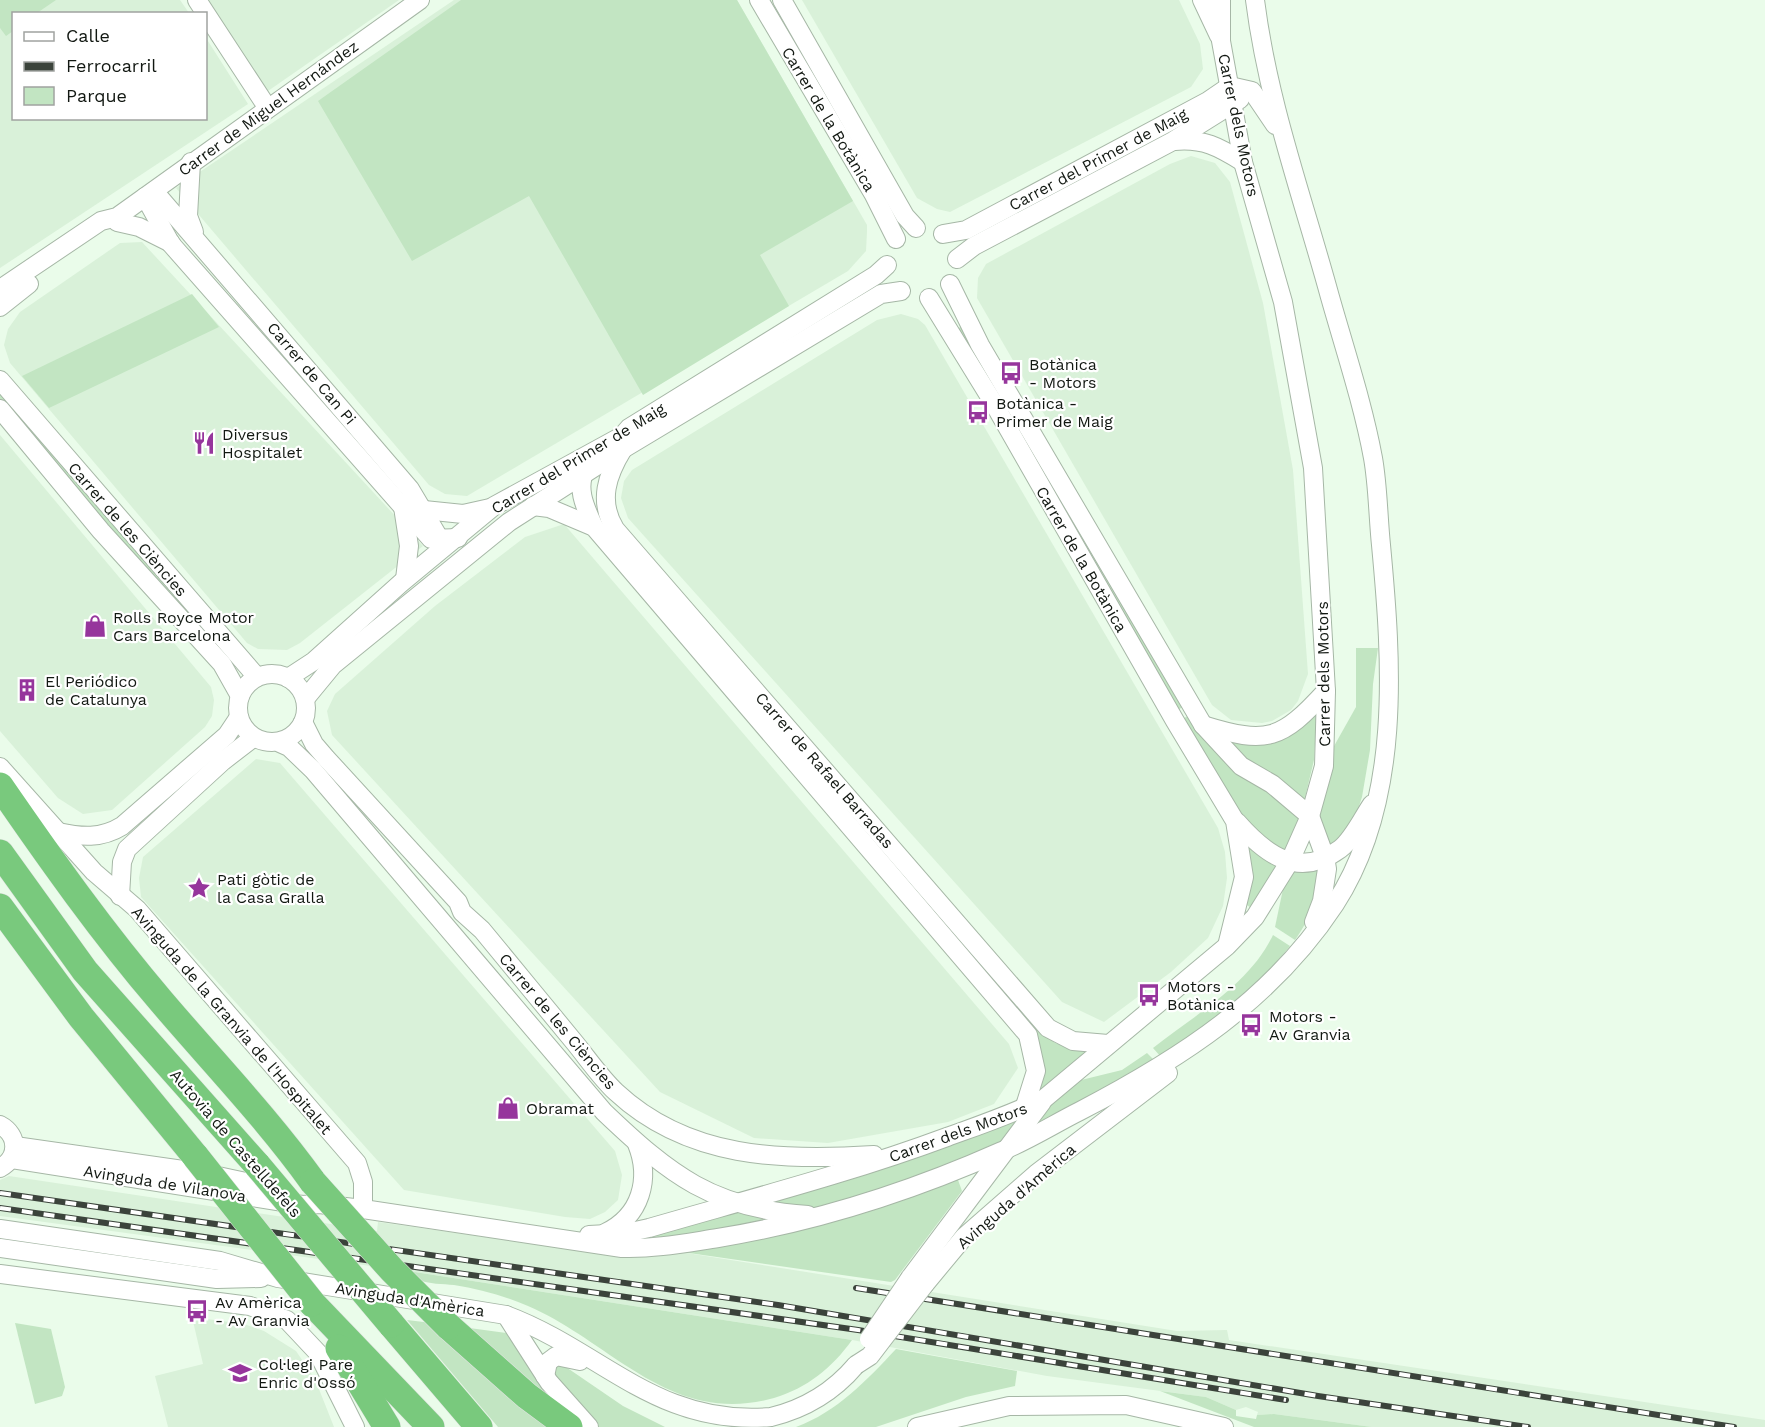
<svg xmlns="http://www.w3.org/2000/svg" width="1765" height="1427" font-family="'Work Sans',sans-serif">
<style>
.built{fill:#d9f1d9}
.green{fill:#c2e5c2}
.lines{fill:none;stroke-linecap:round;stroke-linejoin:round}
.minor-casing{stroke:#a6b7a6;stroke-width:20}
.highway-casing{stroke:#e3e3e3;stroke-width:28}
.minor{stroke:#fff;stroke-width:18}
.highway{stroke:#79c97d;stroke-width:27}
.rail-casing{stroke:#3b433b;stroke-width:6}
.rail{stroke:#fff;stroke-width:4;stroke-dasharray:11;stroke-linecap:butt}
.minor-bridge-casing{stroke:#a6b7a6;stroke-width:20;stroke-linecap:butt}
.highway-bridge-casing{stroke:#e3e3e3;stroke-width:28;stroke-linecap:butt}
.minor-bridge{stroke:#fff;stroke-width:18}
.highway-bridge{stroke:#79c97d;stroke-width:27}
.labels{text-anchor:middle;stroke-width:4.5;stroke-linejoin:round;paint-order:stroke}
.street-label{font-size:16px;fill:#121812;stroke:#fff}
.poi-label{font-size:16px;fill:#121812;stroke:#fff;text-anchor:start}
</style>
<rect width="100%" height="100%" fill="#eafcea"/>
<g class="built">
<polygon points="0,0 180,0 189,13 14,14 14,118 206,118 206,38 248,104 0,268"/>
<polygon points="207,0 399,0 268,91"/>
<polygon points="454,0 737,0 867,225 867,232 866,251 848,271 467,496 445,494 429,485 176,188"/>
<polygon points="802,0 1179,0 1200,44 1203,69 1191,87 950,212 937,209 917,198"/>
<polygon points="1191,156 1215,163 1230,182 1263,303 1293,470 1308,674 1298,701 1291,710 1272,721 1262,723 1231,720 1212,705 977,298 978,278 986,264 1170,164"/>
<polygon points="142,242 423,546 300,643 287,650 258,649 247,643 10,363 4,345 8,329 20,312 120,243"/>
<polygon points="901,314 918,319 925,325 1218,828 1225,852 1227,878 1223,906 1208,938 1171,972 1104,1022 1062,1002 628,518 621,498 624,481 632,470 877,320"/>
<polygon points="0,435 211,687 214,700 212,716 205,727 112,810 83,814 58,798 0,731"/>
<polygon points="564,524 1009,1044 1018,1068 994,1104 948,1122 828,1143 754,1138 660,1092 332,735 327,711 335,694 435,606 525,537"/>
<polygon points="256,759 280,763 615,1151 622,1175 618,1200 605,1212 590,1219 565,1217 404,1190 141,897 139,878 143,857"/>
<polygon points="9,1176 377,1231 378,1222 627,1257 668,1250 1177,1331 1227,1330 1229,1340 1765,1420 1765,1427 1372,1427 1274,1414 1257,1415 1258,1412 1246,1407 1236,1410 1206,1397 1047,1376 852,1340 408,1271 0,1216 0,1180"/>
<polygon points="192,1317 244,1324 264,1331 296,1351 315,1379 334,1427 168,1427 155,1376 203,1364"/>
</g>
<g class="green">
<polygon points="0,0 56,0 37,13 14,14 13,31 6,36 0,28"/>
<polygon points="461,0 737,0 853,201 760,255 789,306 643,395 529,196 412,261 318,101"/>
<polygon points="192,294 219,327 49,408 22,376"/>
<polygon points="962,326 1184,706 1178,710 957,329"/>
<polygon points="0,392 228,653 223,658 0,399"/>
<polygon points="1356,648 1378,648 1373,684 1370,750 1362,797 1353,824 1331,849 1314,819 1329,755 1356,707"/>
<polygon points="1317,710 1314,760 1304,802 1271,779 1217,735 1233,741"/>
<polygon points="1189,715 1253,781 1300,816 1284,854 1256,840 1183,719"/>
<polygon points="1244,842 1279,864 1251,908 1243,902"/>
<path d="M1319 864C1318 894 1312 916 1295 940L1275 927 1283 889 1292 870Z"/>
<path d="M1273 935 1290 946C1254 992 1208 1023 1161 1057L1153 1048C1195 1015 1250 984 1273 935Z"/>
<polygon points="1032,1021 1055,1043 1086,1052 1036,1097 1027,1025"/>
<polygon points="1147,1053 1155,1061 1025,1135 1046,1109 1077,1081 1122,1070"/>
<polygon points="1022,1115 993,1150 818,1211 753,1203"/>
<polygon points="952,1177 958,1180 962,1191 895,1280 891,1282 668,1250"/>
<polygon points="733,1208 790,1217 661,1244 602,1238"/>
<path d="M408 1271 852 1340C832 1368 807 1388 774 1398 670 1427 612 1342 528 1306 505 1296 479 1289 454 1285 443 1284 429 1284 418 1280 414 1279 411 1274 408 1271Z"/>
<polygon points="407,1320 432,1323 553,1427 498,1427"/>
<polygon points="15,1323 51,1329 65,1387 62,1396 35,1404"/>
<polygon points="462,1327 513,1334 585,1427"/>
<path d="M896 1349 1017 1371 1015 1386 966 1397 876 1427H796C837 1412 867 1380 896 1349Z"/>
<polygon points="563,1365 623,1406 665,1427 596,1427 551,1373 557,1366"/>
<polygon points="1160,1391 1206,1397 1236,1410 1236,1416 1256,1419 1257,1415 1274,1414 1372,1427 1254,1427"/>
</g>
<g class="lines">
<g class="minor-casing">
<g id="minor">
<polyline points="197,0 267,107"/>
<polyline points="759,0 874,195 896,239"/>
<polyline points="782,0 905,216 916,228"/>
<polyline points="1202,0 1219,36"/>
<path d="M1174 141C1203 138 1219 147 1243 162"/>
<polyline points="191,162 188,216 194,232"/>
<polyline points="154,191 410,489 438,536"/>
<polyline points="145,197 171,244 431,539 458,538"/>
<polyline points="117,222 139,227 171,243"/>
<polyline points="943,234 966,230 1208,101 1230,86 1252,91 1275,125"/>
<polyline points="957,259 974,246 1173,141 1240,99"/>
<polyline points="950,284 980,345 1203,725 1241,766 1272,784 1310,816 1325,857 1327,869 1322,901 1314,922"/>
<polyline points="0,289 101,221 117,217 420,0"/>
<polyline points="929,298 993,402 1175,721 1235,821 1244,877 1228,942"/>
<polyline points="0,307 29,284"/>
<polyline points="0,380 257,677"/>
<polyline points="0,409 101,531 222,664 240,696"/>
<path d="M623 449C607 475 598 501 615 529L1048 1028 1073 1041 1108 1044"/>
<path d="M586 469C575 488 586 509 594 527"/>
<polyline points="533,506 549,508 594,527 1028,1035 1036,1071 1024,1109"/>
<polyline points="403,507 409,546 405,579"/>
<polyline points="424,510 463,514 490,508"/>
<circle cx="272" cy="708" r="34"/>
<polyline points="288,678 314,661 401,583 494,506 622,436 629,428 876,275 887,265"/>
<polyline points="305,699 333,665 509,522 623,449 881,294 901,291"/>
<path d="M303 722 314 744 326 758 458 902 462 912 482 930C513 968 544 1005 575 1043 588 1059 601 1078 616 1092 688 1159 782 1161 874 1155"/>
<path d="M1203 725C1268 745 1281 740 1326 691"/>
<path d="M280 743 289 747 313 770 604 1112C670 1175 713 1209 808 1215"/>
<polyline points="0,767 94,872 137,909 357,1163 363,1182 363,1209"/>
<path d="M1237 822C1265 854 1298 880 1340 849 1353 839 1363 817 1372 804"/>
<path d="M58 832C81 837 101 839 122 826L227 735 239 717"/>
<polyline points="120,896 122,862 127,849 223,761 253,738"/>
<path d="M0 1125C19 1135 19 1158 0 1168"/>
<polyline points="15,1146 204,1173 278,1189"/>
<path d="M12 1159 302 1205 319 1204 363 1209 622 1248C655 1249 685 1243 718 1238 815 1222 912 1191 1002 1151 1029 1140 1054 1124 1080 1111 1180 1059 1272 1000 1335 904 1402 801 1392 662 1381 545 1378 516 1378 486 1373 458 1363 404 1345 350 1330 297 1303 198 1268 103 1255 0"/>
<path d="M0 1229 220 1261 278 1278 506 1315C602 1351 657 1427 771 1417 804 1409 834 1391 856 1365"/>
<path d="M605 1233C641 1216 651 1179 637 1144"/>
<path d="M589 1235 626 1233 649 1228C749 1199 850 1173 947 1137 980 1125 1013 1114 1045 1098L1227 946 1255 917 1290 861 1310 816 1324 766 1326 691 1313 468 1283 302 1243 162 1221 41V0"/>
<polyline points="0,1248 217,1279 261,1278"/>
<polyline points="0,1274 250,1306 287,1320 318,1353 355,1427"/>
<polyline points="910,1278 1042,1102"/>
<polyline points="925,1284 964,1237 1036,1174 1168,1073"/>
<polyline points="506,1315 549,1382 589,1427"/>
<polyline points="545,1376 548,1362 556,1356 580,1361"/>
<polyline points="917,1427 1009,1406 1126,1405 1224,1427"/>
</g>
</g>
<g class="highway-casing">
<g id="highway">
<path d="M0 786C51 860 102 932 161 1001 212 1061 267 1118 313 1182"/>
<polyline points="0,853 85,971 258,1166"/>
<polyline points="0,907 81,1017 196,1157"/>
<polyline points="312,1303 431,1427"/>
<polyline points="391,1324 479,1427"/>
<polyline points="448,1326 527,1396 569,1427"/>
<polyline points="339,1348 387,1427"/>
</g>
</g>
<use href="#minor" class="minor"/>
<use href="#highway" class="highway"/>
<g class="rail-casing">
<g id="rail">
<polyline points="0,1193 778,1305 1318,1396 1528,1427"/>
<polyline points="0,1208 858,1330 1286,1400"/>
<polyline points="856,1288 1734,1427"/>
</g>
</g>
<use href="#rail" class="rail"/>
<g class="minor-bridge-casing">
<g id="minor-bridge">
<polyline points="869,1339 910,1278"/>
<polyline points="856,1365 870,1356 925,1284"/>
</g>
</g>
<g class="highway-bridge-casing">
<g id="highway-bridge">
<polyline points="196,1157 312,1303"/>
<polyline points="258,1166 391,1324"/>
<polyline points="313,1182 392,1270 448,1326"/>
</g>
</g>
<use href="#minor-bridge" class="minor-bridge"/>
<use href="#highway-bridge" class="highway-bridge"/>
</g>
<defs>
<g id="bus-bare" transform="scale(1.8)"><path d="M-5-6H5V4H4V6H2V4H-2V6H-4V4H-5ZM-3.5-4V0h7V-4ZM-3.5 1.2v1.5H-2V1.2ZM2 1.2v1.5H3.5V1.2Z" fill="#96359c" stroke="#fff" stroke-width="2.5" paint-order="stroke"/></g>
<g id="restaurant-bare" transform="scale(1.8)"><path d="M-5-6h1v4h1v-4h1v4h1v-4h1v5L-1.5 .5V6h-2V.5L-5-1ZM5-6V6H3V1.5H1.5Q1.5-4 5-6Z" fill="#96359c" stroke="#fff" stroke-width="2.5" paint-order="stroke"/></g>
<g id="shop-bare" transform="scale(1.8)"><path d="M-5-2.5h2.3a2.7 3.5 0 0 1 5.4 0H5L5.5 6h-11ZM-1.5-2.5h3a1.5 2.3 0 0 0-3 0Z" fill="#96359c" stroke="#fff" stroke-width="2.5" paint-order="stroke"/></g>
<g id="building-bare" transform="scale(1.8)"><path d="M-4-6H4V6H1V3H-1V6H-4ZM-2.5-4.3h1.7v1.8h-1.7ZM.8-4.3h1.7v1.8H.8ZM-2.5-1h1.7V.8h-1.7ZM.8-1h1.7V.8H.8Z" fill="#96359c" stroke="#fff" stroke-width="2.5" paint-order="stroke"/></g>
<g id="sight-bare" transform="scale(1.8)"><path d="M0-6L1.8-2.2L6-1.7L2.9 1.2L3.7 5.4L0 3.3L-3.7 5.4L-2.9 1.2L-6-1.7L-1.8-2.2Z" fill="#96359c" stroke="#fff" stroke-width="2.5" paint-order="stroke"/></g>
<g id="school-bare" transform="scale(1.8)"><path d="M0-5L7-2L0 1L-7-2ZM-4 1L0 2.5L4 1V4Q0 6-4 4Z" fill="#96359c" stroke="#fff" stroke-width="2.5" paint-order="stroke"/></g>
</defs>
<g fill-rule="evenodd">
<use href="#bus-bare" x="1011" y="373"/>
<use href="#bus-bare" x="978" y="412"/>
<use href="#restaurant-bare" x="204" y="443"/>
<use href="#shop-bare" x="95" y="626"/>
<use href="#building-bare" x="27" y="690"/>
<use href="#sight-bare" x="199" y="888"/>
<use href="#bus-bare" x="1149" y="995"/>
<use href="#bus-bare" x="1251" y="1025"/>
<use href="#shop-bare" x="508" y="1108"/>
<use href="#bus-bare" x="197" y="1311"/>
<use href="#school-bare" x="240" y="1373"/>
</g>
<g class="labels">
<g class="street-label">
<text transform="translate(268 108) rotate(-36)" y="6">Carrer de Miguel Hernández</text>
<text transform="translate(829 119) rotate(59)" y="6">Carrer de la Botànica</text>
<text transform="translate(1239 125) rotate(78)" y="6">Carrer dels Motors</text>
<text transform="translate(1098 159) rotate(-28)" y="6">Carrer del Primer de Maig</text>
<text transform="translate(312 373) rotate(50)" y="6">Carrer de Can Pi</text>
<text transform="translate(578 458) rotate(-31)" y="6">Carrer del Primer de Maig</text>
<text transform="translate(128 529) rotate(49)" y="6">Carrer de les Ciències</text>
<text transform="translate(1082 559) rotate(60)" y="6">Carrer de la Botànica</text>
<text transform="translate(1323 674) rotate(-91)" y="6">Carrer dels Motors</text>
<text transform="translate(825 770) rotate(49)" y="6">Carrer de Rafael Barradas</text>
<text transform="translate(232 1020) rotate(49)" y="6">Avinguda de la Granvia de l'Hospitalet</text>
<text transform="translate(558 1021) rotate(50)" y="6">Carrer de les Ciències</text>
<text transform="translate(958 1132) rotate(-20)" y="6">Carrer dels Motors</text>
<text transform="translate(236 1143) rotate(49)" y="6">Autovia de Castelldefels</text>
<text transform="translate(165 1183) rotate(9)" y="6">Avinguda de Vilanova</text>
<text transform="translate(1016 1196) rotate(-41)" y="6">Avinguda d'Amèrica</text>
<text transform="translate(410 1299) rotate(9)" y="6">Avinguda d'Amèrica</text>
</g>
<g class="poi-label">
<text x="1029" y="370">Botànica<tspan x="1029" dy="18">- Motors</tspan></text>
<text x="996" y="409">Botànica -<tspan x="996" dy="18">Primer de Maig</tspan></text>
<text x="222" y="440">Diversus<tspan x="222" dy="18">Hospitalet</tspan></text>
<text x="113" y="623">Rolls Royce Motor<tspan x="113" dy="18">Cars Barcelona</tspan></text>
<text x="45" y="687">El Periódico<tspan x="45" dy="18">de Catalunya</tspan></text>
<text x="217" y="885">Pati gòtic de<tspan x="217" dy="18">la Casa Gralla</tspan></text>
<text x="1167" y="992">Motors -<tspan x="1167" dy="18">Botànica</tspan></text>
<text x="1269" y="1022">Motors -<tspan x="1269" dy="18">Av Granvia</tspan></text>
<text x="526" y="1114">Obramat</text>
<text x="215" y="1308">Av Amèrica<tspan x="215" dy="18">- Av Granvia</tspan></text>
<text x="258" y="1370">Col·legi Pare<tspan x="258" dy="18">Enric d'Ossó</tspan></text>
</g>
</g>
<rect x="12" y="12" width="195" height="108" fill="#ffffff" stroke="#a0a3a0" stroke-width="1.5"/>
<rect x="24" y="32" width="30" height="9" fill="#ffffff" stroke="#a0a3a0" stroke-width="1.5"/>
<text x="66" y="42" font-size="18" fill="#121812">Calle</text>
<rect x="24" y="62" width="30" height="9" fill="#3b433b" stroke="#a0a3a0" stroke-width="1.5"/>
<text x="66" y="72" font-size="18" fill="#121812">Ferrocarril</text>
<rect x="24" y="87" width="30" height="18" fill="#c2e5c2" stroke="#a0a3a0" stroke-width="1.5"/>
<text x="66" y="102" font-size="18" fill="#121812">Parque</text>
</svg>
